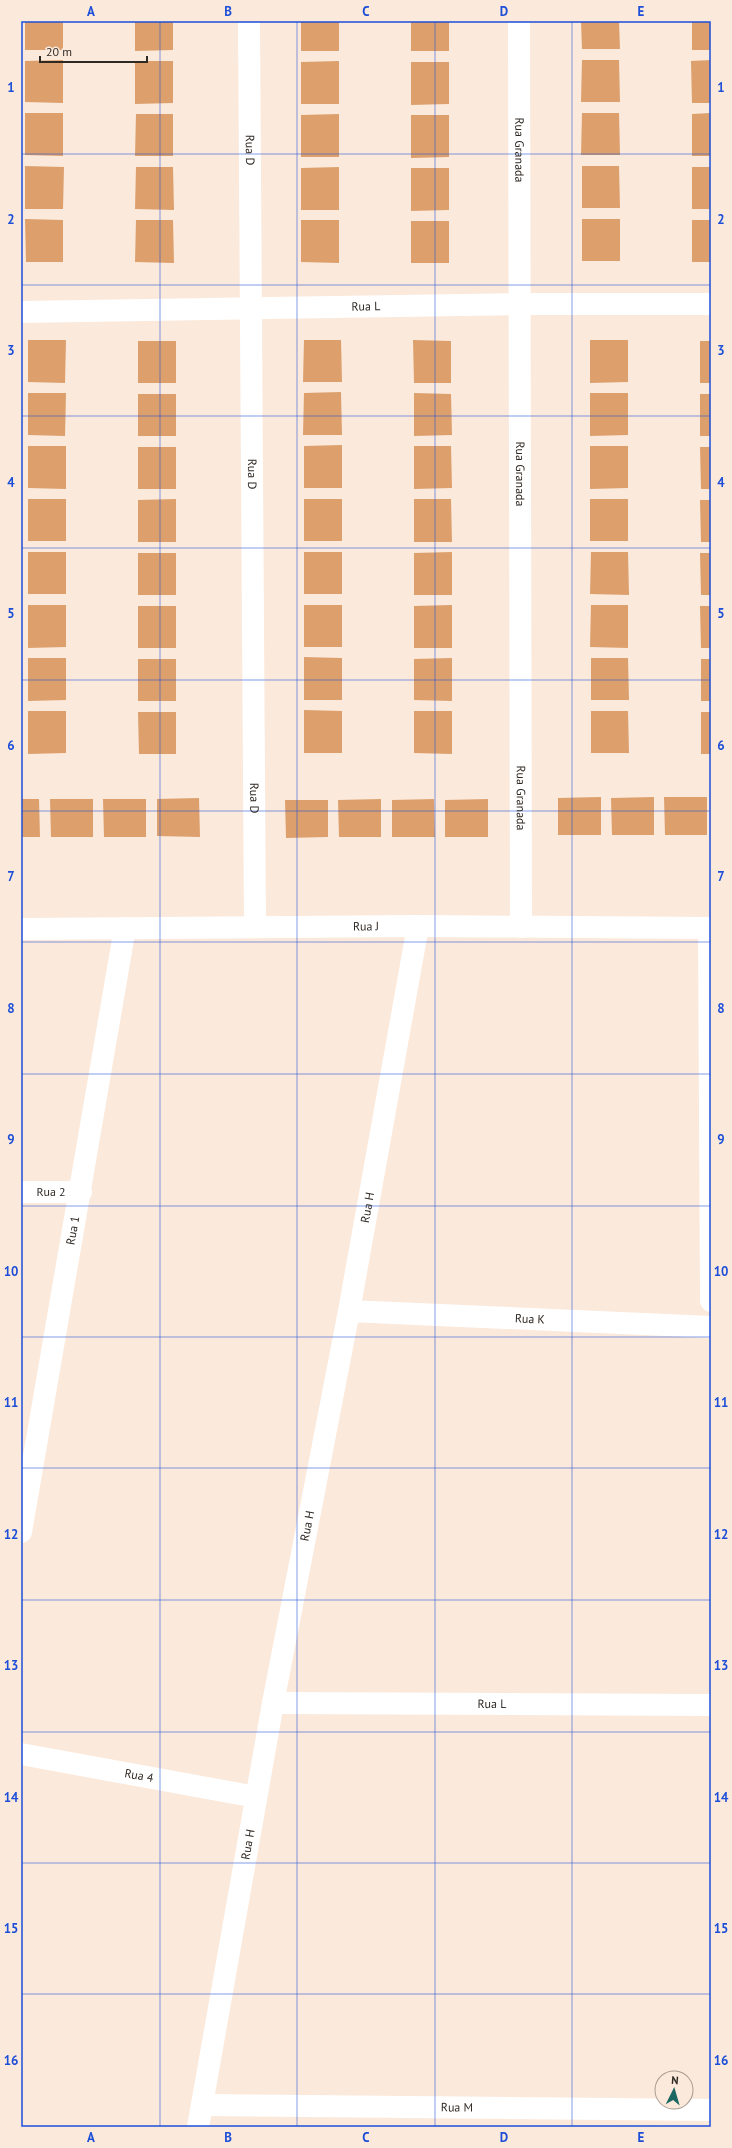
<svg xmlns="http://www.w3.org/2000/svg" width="732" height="2148" font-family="'PT Sans',sans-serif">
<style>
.building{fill:#dda06d}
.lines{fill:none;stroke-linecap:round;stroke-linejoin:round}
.street{stroke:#fff;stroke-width:22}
.grid{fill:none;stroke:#1d4ed8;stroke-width:1;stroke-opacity:0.55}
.labels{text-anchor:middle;stroke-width:3;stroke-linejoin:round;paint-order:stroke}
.street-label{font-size:12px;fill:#2f2924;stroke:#fbe9db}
.neatline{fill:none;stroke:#1d4ed8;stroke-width:1.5}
.grid-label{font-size:13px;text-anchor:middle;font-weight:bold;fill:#1d4ed8}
</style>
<rect width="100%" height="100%" fill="#fbe9db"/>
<g class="building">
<rect x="25" y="21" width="38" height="29"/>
<polygon points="135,21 173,21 173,50 135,51"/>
<rect x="301" y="21" width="38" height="30"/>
<rect x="411" y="21" width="38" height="30"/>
<polygon points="581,21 619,21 620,49 582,49"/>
<rect x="692" y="21" width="19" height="29"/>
<polygon points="63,60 63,103 25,102 25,61"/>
<polygon points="582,60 619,60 620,102 581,102"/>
<polygon points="711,60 711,103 692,103 691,61"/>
<polygon points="135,61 173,61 173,103 135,104"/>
<polygon points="339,61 339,104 301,104 301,62"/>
<polygon points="411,62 449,62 449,104 411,105"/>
<polygon points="25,113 63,113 63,156 25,155"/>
<polygon points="582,113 619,113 620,155 581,155"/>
<polygon points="711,113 711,156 692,156 692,114"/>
<polygon points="136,114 173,114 173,156 135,156"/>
<polygon points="339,114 339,157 301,157 301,115"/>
<polygon points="411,115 449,115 449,157 411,158"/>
<polygon points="25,166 64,167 63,209 25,209"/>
<polygon points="582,166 619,166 620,208 582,208"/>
<polygon points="136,167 173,167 174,210 135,209"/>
<polygon points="339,167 339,210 301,210 301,168"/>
<rect x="692" y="167" width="19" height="42"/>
<polygon points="411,168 449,168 449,210 411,211"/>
<polygon points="25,219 63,220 63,262 26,262"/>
<rect x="582" y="219" width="38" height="42"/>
<polygon points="136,220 173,220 174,263 135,262"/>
<polygon points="301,220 339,220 339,263 301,262"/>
<rect x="692" y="220" width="19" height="42"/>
<rect x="411" y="221" width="38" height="42"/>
<polygon points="28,340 66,340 65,383 28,382"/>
<polygon points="304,340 341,340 342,382 303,382"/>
<polygon points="413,340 451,341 451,383 414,383"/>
<polygon points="590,340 628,340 628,382 590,383"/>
<rect x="138" y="341" width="38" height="42"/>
<rect x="700" y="341" width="11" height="42"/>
<polygon points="341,392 342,435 303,435 304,393"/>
<polygon points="28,393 66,393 65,436 28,435"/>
<polygon points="414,393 451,394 452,435 414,436"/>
<polygon points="590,393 628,393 628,435 590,436"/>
<rect x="138" y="394" width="38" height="42"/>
<rect x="700" y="394" width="11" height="42"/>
<polygon points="342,445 342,488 304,488 304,446"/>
<polygon points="28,446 66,446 66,489 28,488"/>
<polygon points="414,446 451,446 452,488 414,489"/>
<polygon points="590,446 628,446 628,488 590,489"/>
<rect x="138" y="447" width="38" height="42"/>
<polygon points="700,447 711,447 711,489 701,489"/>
<rect x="28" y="499" width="38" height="42"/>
<polygon points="176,499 176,542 138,542 138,500"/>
<rect x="304" y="499" width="38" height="42"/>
<polygon points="414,499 451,499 452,542 414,542"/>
<rect x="590" y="499" width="38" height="42"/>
<polygon points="700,500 711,500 711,542 701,542"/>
<rect x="28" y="552" width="38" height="42"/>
<rect x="304" y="552" width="38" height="42"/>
<polygon points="452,552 452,595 414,595 414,553"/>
<polygon points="591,552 628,552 629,595 590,594"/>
<rect x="138" y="553" width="38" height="42"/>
<polygon points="700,553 711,553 711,595 701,595"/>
<polygon points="28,605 66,605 66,647 28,648"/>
<rect x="304" y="605" width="38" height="42"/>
<polygon points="452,605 452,648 414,648 414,606"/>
<polygon points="591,605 628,605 628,648 590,647"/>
<rect x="138" y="606" width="38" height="42"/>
<polygon points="700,606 711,606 711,648 701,648"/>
<polygon points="304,657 342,658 342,700 304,700"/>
<polygon points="28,658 66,658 66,700 28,701"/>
<polygon points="452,658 452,701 414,700 414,659"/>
<polygon points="591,658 628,658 629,700 591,700"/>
<rect x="138" y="659" width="38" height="42"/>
<rect x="701" y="659" width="10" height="42"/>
<polygon points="304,710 342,711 342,753 304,753"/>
<polygon points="28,711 66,711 66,753 28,754"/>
<polygon points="414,711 452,711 452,754 414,753"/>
<polygon points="591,711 628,711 629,753 591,753"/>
<polygon points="138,712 176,712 176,754 139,754"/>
<rect x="701" y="712" width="10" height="42"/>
<polygon points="601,797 601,835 558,835 558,798"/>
<polygon points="654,797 654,835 612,835 611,798"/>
<polygon points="664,797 707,797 707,835 665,835"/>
<polygon points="199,798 200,837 157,836 157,799"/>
<polygon points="21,799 39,799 40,837 21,837"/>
<polygon points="50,799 93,799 93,837 51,837"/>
<polygon points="103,799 146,799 146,837 104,837"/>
<polygon points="381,799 381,837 339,837 338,800"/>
<polygon points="434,799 435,837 392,837 392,800"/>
<polygon points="488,799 488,837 445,837 445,800"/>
<polygon points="285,800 328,800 328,837 286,838"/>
</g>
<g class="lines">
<g class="street">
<path id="s1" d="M249 21 255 927"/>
<path id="s2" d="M519 21 521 927"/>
<path id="s3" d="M21 312 520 304H711"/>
<polyline points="709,928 711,1301"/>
<path id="s4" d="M21 929 418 926 711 928"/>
<path id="s5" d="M21 1192H81"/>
<path id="s6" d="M349 1311 711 1327"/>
<path id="s7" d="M21 1532 125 928"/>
<path id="s8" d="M273 1703 711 1705"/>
<path id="s9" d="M21 1754 256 1797"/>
<path id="s10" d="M202 2105 711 2110"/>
<path id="s11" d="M198 2127 273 1703 349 1311 418 926"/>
</g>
</g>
<path class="grid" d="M160 21V2127M297 21V2127M435 21V2127M572 21V2127M21 154H711M21 285H711M21 416H711M21 548H711M21 680H711M21 811H711M21 942H711M21 1074H711M21 1206H711M21 1337H711M21 1468H711M21 1600H711M21 1732H711M21 1863H711M21 1994H711"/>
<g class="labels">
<g class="street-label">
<text dy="4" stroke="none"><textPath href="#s1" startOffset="129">Rua D</textPath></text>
<text dy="4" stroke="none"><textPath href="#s2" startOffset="129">Rua Granada</textPath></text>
<text dy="4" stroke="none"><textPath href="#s3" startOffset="345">Rua L</textPath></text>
<text dy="4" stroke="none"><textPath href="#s1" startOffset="453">Rua D</textPath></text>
<text dy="4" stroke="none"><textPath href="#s2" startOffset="453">Rua Granada</textPath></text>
<text dy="4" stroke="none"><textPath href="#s1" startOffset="777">Rua D</textPath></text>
<text dy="4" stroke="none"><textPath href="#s2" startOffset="777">Rua Granada</textPath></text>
<text dy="4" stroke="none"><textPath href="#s4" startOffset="345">Rua J</textPath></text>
<text dy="4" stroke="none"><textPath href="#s5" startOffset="30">Rua 2</textPath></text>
<text dy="4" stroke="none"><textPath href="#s11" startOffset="935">Rua H</textPath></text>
<text dy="4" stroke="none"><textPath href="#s7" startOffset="306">Rua 1</textPath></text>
<text dy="4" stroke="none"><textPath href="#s6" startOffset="181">Rua K</textPath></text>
<text dy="4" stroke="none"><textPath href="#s11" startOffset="611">Rua H</textPath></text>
<text dy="4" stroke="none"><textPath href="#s8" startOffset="219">Rua L</textPath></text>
<text dy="4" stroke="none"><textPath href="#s9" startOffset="120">Rua 4</textPath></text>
<text dy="4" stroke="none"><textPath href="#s11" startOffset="287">Rua H</textPath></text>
<text dy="4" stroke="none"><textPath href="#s10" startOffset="255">Rua M</textPath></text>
</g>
</g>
<rect width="732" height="2148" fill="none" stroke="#fbe9db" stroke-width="44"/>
<g transform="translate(674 2090) rotate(5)"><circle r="19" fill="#fbe9db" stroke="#a99c92"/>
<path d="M0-3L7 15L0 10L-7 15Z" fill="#1b6761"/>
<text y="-6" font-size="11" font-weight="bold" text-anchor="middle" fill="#2f2924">N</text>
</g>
<path d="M40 56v6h107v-6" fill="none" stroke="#2f2924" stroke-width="2"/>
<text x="46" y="56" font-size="12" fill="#2f2924" stroke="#fbe9db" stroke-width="3" paint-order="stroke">20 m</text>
<rect x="22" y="22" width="688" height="2104" class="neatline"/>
<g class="grid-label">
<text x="91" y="16">A</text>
<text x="228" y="16">B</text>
<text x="366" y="16">C</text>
<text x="504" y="16">D</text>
<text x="641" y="16">E</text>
<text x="11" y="92">1</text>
<text x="721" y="92">1</text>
<text x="11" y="224">2</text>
<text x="721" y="224">2</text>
<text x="11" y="355">3</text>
<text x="721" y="355">3</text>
<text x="11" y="487">4</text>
<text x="721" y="487">4</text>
<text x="11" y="618">5</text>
<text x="721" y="618">5</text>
<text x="11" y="750">6</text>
<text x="721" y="750">6</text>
<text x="11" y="881">7</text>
<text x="721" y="881">7</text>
<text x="11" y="1013">8</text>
<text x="721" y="1013">8</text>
<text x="11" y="1144">9</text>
<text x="721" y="1144">9</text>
<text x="11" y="1276">10</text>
<text x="721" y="1276">10</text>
<text x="11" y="1407">11</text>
<text x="721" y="1407">11</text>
<text x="11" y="1539">12</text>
<text x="721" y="1539">12</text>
<text x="11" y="1670">13</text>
<text x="721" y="1670">13</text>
<text x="11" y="1802">14</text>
<text x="721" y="1802">14</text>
<text x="11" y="1933">15</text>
<text x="721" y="1933">15</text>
<text x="11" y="2065">16</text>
<text x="721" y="2065">16</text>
<text x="91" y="2142">A</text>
<text x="228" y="2142">B</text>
<text x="366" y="2142">C</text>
<text x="504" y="2142">D</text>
<text x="641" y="2142">E</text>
</g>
</svg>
